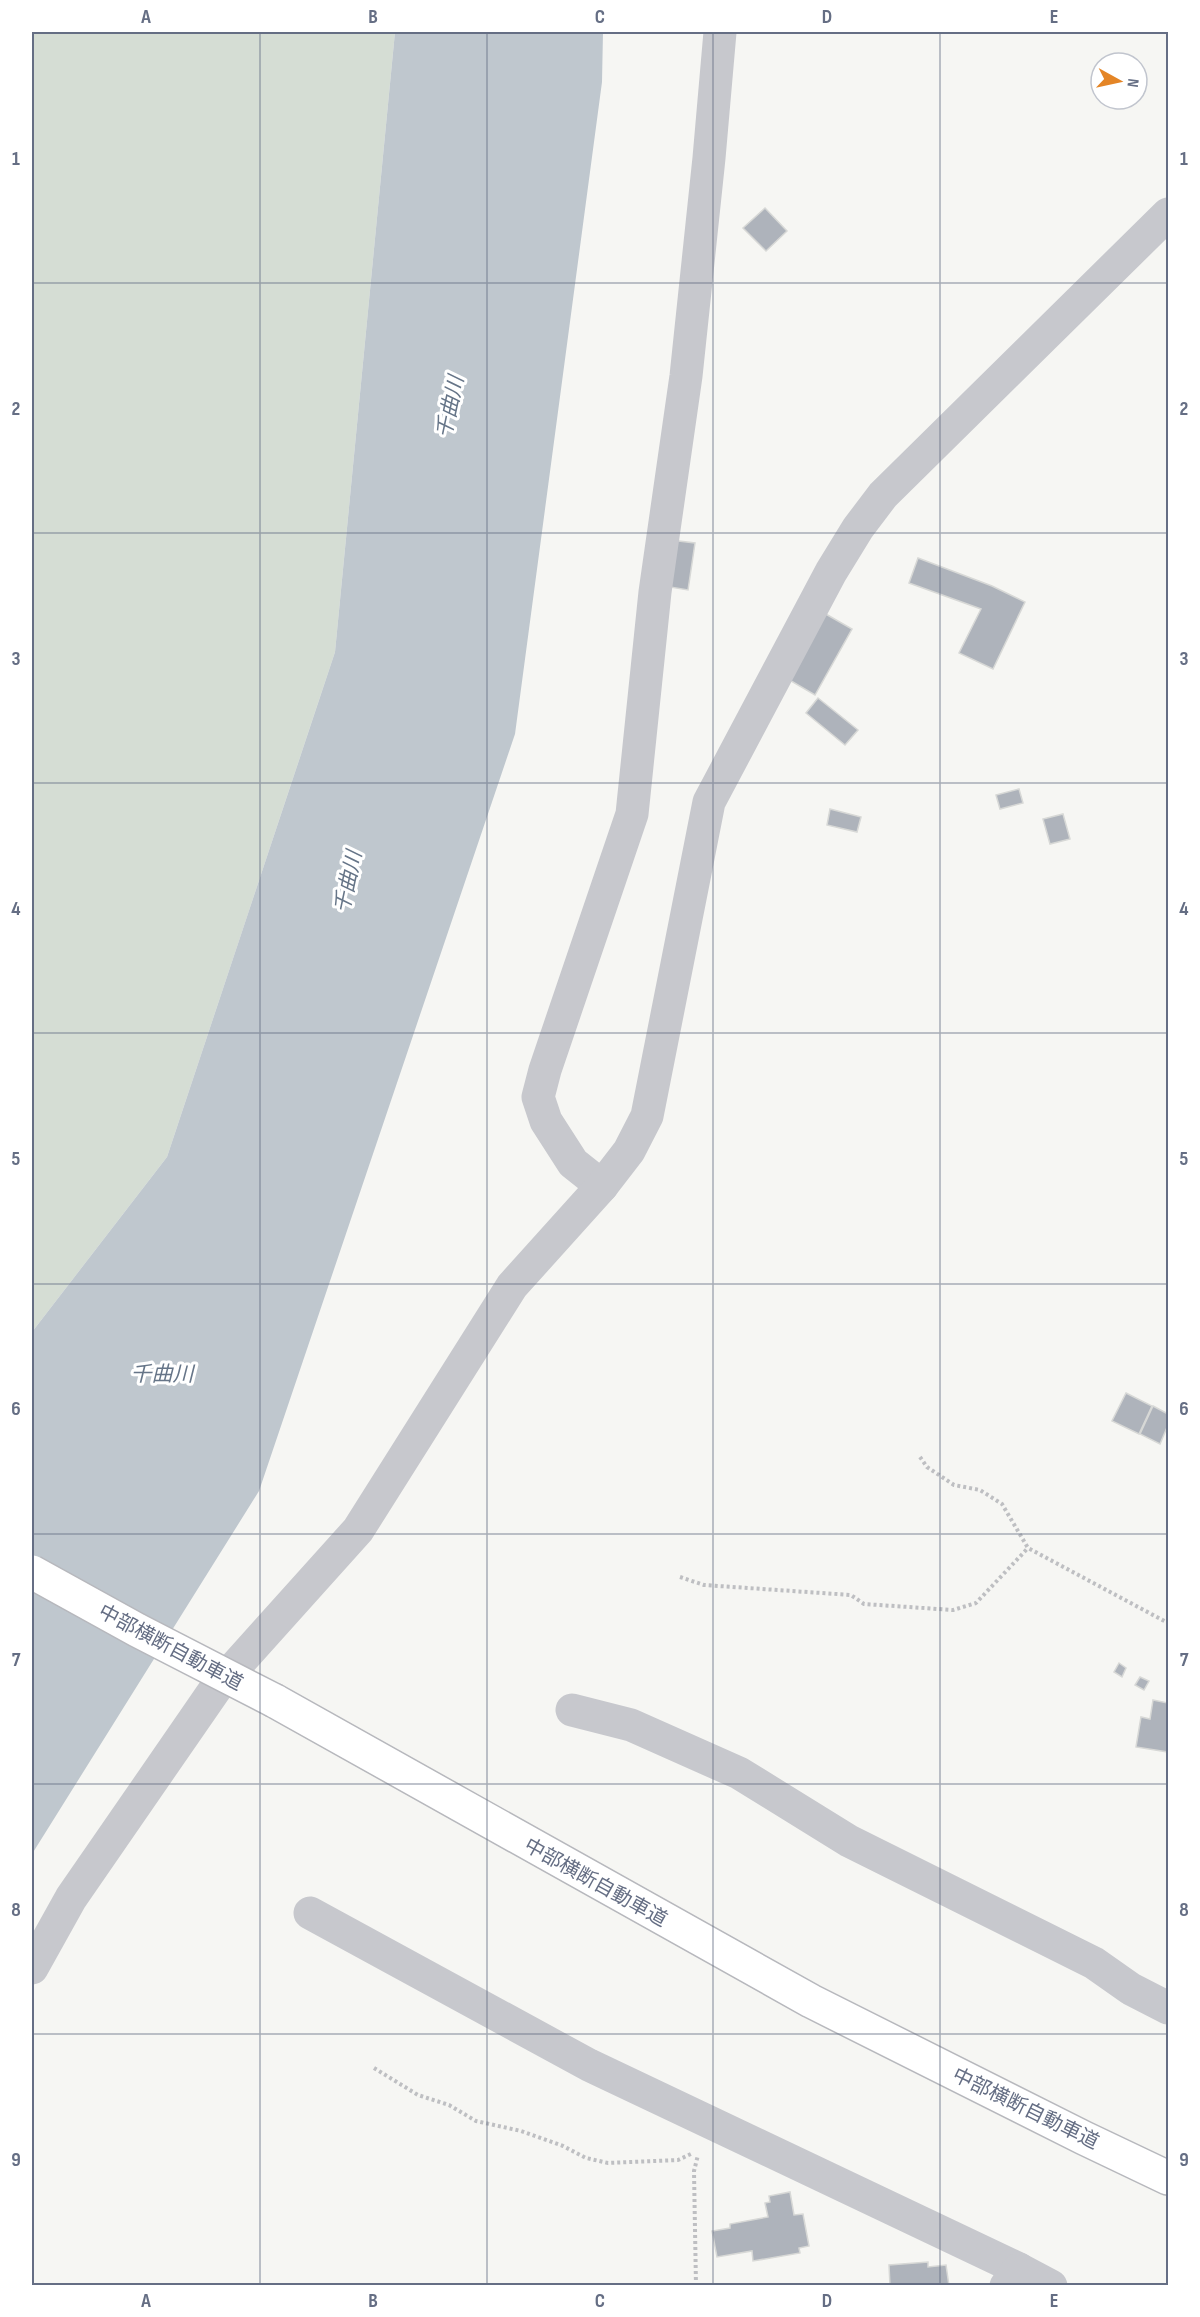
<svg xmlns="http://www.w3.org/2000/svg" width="1200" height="2317" font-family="'Sofia Sans Condensed','Noto Sans JP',sans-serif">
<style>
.green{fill:#d5ddd4}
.water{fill:#bfc7ce}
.building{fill:#aeb3bb;stroke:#d7d8d6;stroke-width:1.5}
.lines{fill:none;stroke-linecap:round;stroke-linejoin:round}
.highway-casing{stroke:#b7b8bd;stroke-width:36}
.path{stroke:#bebfc2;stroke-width:4;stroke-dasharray:3 3;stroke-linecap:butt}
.minor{stroke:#c7c8cd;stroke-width:33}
.highway{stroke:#fff;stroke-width:33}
.highway-bridge-casing{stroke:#b7b8bd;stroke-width:36;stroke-linecap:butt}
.highway-bridge{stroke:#fff;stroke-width:33}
.grid{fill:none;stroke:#656e84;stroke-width:1.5;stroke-opacity:0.55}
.labels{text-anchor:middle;stroke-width:6;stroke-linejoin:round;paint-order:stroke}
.street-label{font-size:20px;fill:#656e84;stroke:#fff}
.water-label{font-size:21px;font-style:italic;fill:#667588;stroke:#fff}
.neatline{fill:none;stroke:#656e84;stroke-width:2}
.grid-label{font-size:20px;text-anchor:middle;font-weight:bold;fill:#656e84}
</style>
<rect width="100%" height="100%" fill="#f6f6f3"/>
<polygon class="green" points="32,32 395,32 335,652 167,1157 32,1332"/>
<polygon class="water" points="395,32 603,32 602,82 515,734 259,1491 32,1854 32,1332 167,1157 335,652"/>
<g class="building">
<polygon points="765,208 787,231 766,251 743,228"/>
<polygon points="670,540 695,543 688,590 664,586"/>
<polygon points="918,558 992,586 1025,602 993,669 959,653 981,609 909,583"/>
<polygon points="824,613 852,629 815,695 786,678"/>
<polygon points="818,698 858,730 845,745 806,713"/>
<polygon points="1019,789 1023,803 1000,809 996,795"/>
<polygon points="830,809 861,817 857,832 827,825"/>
<polygon points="1063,814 1070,839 1050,844 1043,819"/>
<polygon points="1126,1393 1152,1406 1139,1434 1112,1421"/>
<polygon points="1153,1406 1168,1414 1168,1425 1160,1444 1140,1434"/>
<polygon points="1119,1663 1126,1668 1122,1677 1114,1672"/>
<polygon points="1140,1677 1149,1681 1144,1690 1135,1685"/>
<polygon points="1153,1700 1168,1703 1167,1720 1168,1721 1168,1752 1136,1747 1141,1717 1150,1719"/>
<polygon points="790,2192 794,2215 803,2214 809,2246 799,2248 800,2253 753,2261 752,2251 717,2257 712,2231 730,2228 730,2224 768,2217 765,2203 770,2202 769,2196"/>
<polygon points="928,2262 928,2267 946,2265 949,2286 890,2286 889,2265"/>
</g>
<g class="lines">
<g class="highway-casing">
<polyline id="highway" points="275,1701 811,2001 1084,2138 1168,2178"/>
</g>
<g class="path">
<polyline points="920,1457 927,1467 954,1485 980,1490 1002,1504 1028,1548 1168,1623"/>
<polyline points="680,1577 704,1585 851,1595 864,1604 953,1610 976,1603 1028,1548"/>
<polyline points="374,2068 418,2095 449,2105 476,2121 521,2131 563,2146 586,2158 608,2163 678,2160 693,2153"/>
<polyline points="696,2286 694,2171 698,2155"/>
</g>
<g class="minor">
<polyline points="602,1186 573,1163 546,1121 538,1097 545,1070 632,814 655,592 686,376 709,158 720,32"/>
<polyline points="572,1710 631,1725 739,1773 849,1841 1094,1963 1131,1989 1168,2008"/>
<polyline points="310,1913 589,2065 1019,2269"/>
<polyline points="32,1968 71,1898 216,1688 358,1530 512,1286 602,1186 629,1151 647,1116 709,802 831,572 858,528 883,495 1168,214"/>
<polyline points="1006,2286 1019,2269 1051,2286"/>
</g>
<use href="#highway" class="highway"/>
<g class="highway-bridge-casing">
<polyline id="highway-bridge" points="32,1572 137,1630 275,1701"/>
</g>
<use href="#highway-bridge" class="highway-bridge"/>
</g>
<path class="grid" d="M260 32V2286M487 32V2286M713 32V2286M940 32V2286M32 283H1168M32 533H1168M32 783H1168M32 1033H1168M32 1284H1168M32 1534H1168M32 1784H1168M32 2034H1168"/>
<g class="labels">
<g class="street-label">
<text transform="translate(171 1647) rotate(28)" y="7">中部横断自動車道</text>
<text transform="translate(596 1882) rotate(29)" y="7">中部横断自動車道</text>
<text transform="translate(1026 2108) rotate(26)" y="7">中部横断自動車道</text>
</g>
<g class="water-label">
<text transform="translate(450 407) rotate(-78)" y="7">千曲川</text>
<text transform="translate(348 882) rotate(-78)" y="7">千曲川</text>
<text x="162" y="1381">千曲川</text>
</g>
</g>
<rect width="1200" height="2317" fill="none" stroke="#ffffff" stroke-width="66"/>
<g transform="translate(1119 81) rotate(98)"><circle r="28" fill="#ffffff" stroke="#c1c5ce" stroke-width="1.5"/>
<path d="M0-4.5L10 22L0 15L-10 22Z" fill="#e48526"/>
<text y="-9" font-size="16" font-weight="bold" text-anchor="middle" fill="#656e84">N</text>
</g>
<rect x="33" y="33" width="1134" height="2251" class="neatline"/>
<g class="grid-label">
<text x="146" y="23">A</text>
<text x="373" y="23">B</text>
<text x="600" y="23">C</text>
<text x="827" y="23">D</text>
<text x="1054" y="23">E</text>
<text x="16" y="165">1</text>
<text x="1184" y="165">1</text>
<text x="16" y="415">2</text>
<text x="1184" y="415">2</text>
<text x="16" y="665">3</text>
<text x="1184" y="665">3</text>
<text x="16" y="915">4</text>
<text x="1184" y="915">4</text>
<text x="16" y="1165">5</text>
<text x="1184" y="1165">5</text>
<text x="16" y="1415">6</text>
<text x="1184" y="1415">6</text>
<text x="16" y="1666">7</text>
<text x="1184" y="1666">7</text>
<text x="16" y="1916">8</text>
<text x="1184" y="1916">8</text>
<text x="16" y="2166">9</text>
<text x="1184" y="2166">9</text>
<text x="146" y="2307">A</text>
<text x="373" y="2307">B</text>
<text x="600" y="2307">C</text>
<text x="827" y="2307">D</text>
<text x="1054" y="2307">E</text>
</g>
</svg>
